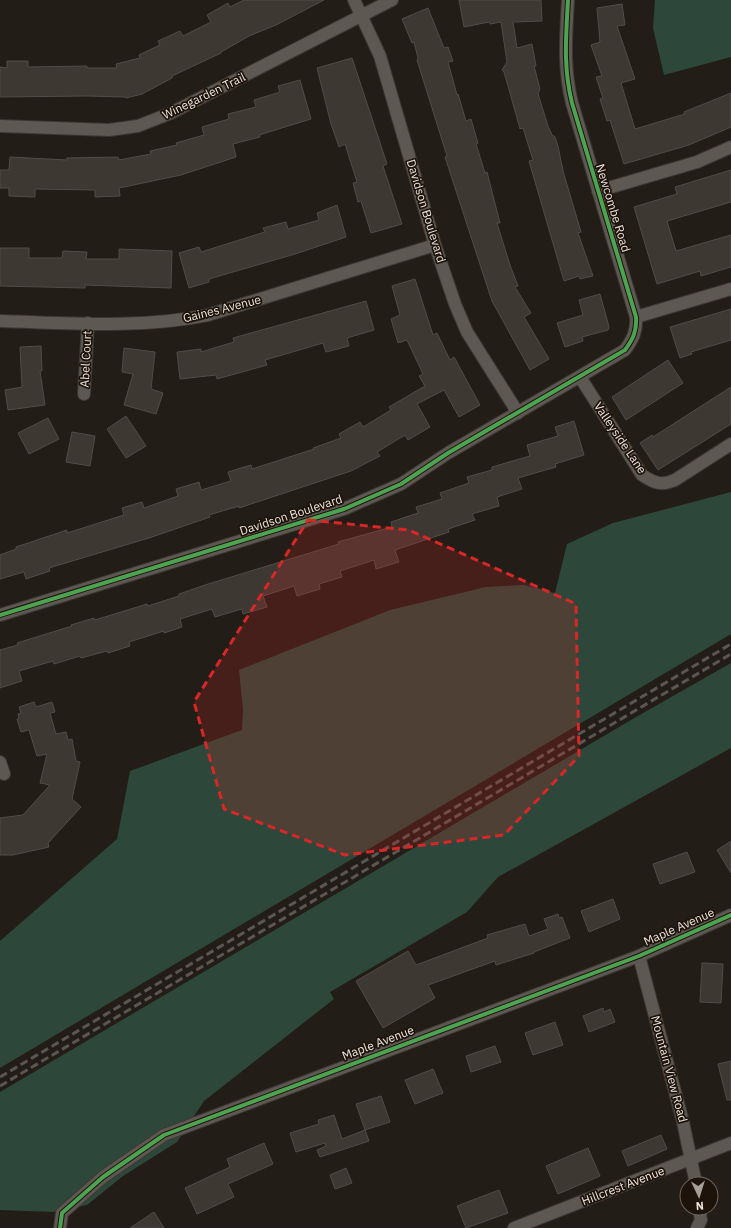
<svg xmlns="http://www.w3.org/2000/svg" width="731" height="1228" font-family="'IBM Plex Sans',sans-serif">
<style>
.green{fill:#2d473a}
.building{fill:#3d3832;stroke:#514c47}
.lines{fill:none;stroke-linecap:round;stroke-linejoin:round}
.minor-casing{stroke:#3d3733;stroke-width:14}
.minor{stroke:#5d5852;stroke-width:12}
.rail{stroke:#5a5651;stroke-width:3;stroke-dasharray:8 4;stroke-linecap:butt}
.cycleway-casing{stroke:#1e130a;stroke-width:6}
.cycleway{stroke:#4ca352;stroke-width:4}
.marked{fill:#d62828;fill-opacity:0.2;stroke:#d62828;stroke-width:3;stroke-dasharray:8 5;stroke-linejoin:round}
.labels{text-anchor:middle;stroke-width:3.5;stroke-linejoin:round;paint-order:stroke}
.street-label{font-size:12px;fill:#ede5de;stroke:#1e130a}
</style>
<rect width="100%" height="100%" fill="#231d17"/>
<g class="green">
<polygon points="655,0 731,0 731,57 664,75 653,28"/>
<polygon points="731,492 731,634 0,1068 0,941 117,839 130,771 242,730 243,710 239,670 390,610 486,587 524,585 555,593 567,544 613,523"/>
<polygon points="731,663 731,748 498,877 467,912 330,992 334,999 204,1101 177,1142 123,1176 87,1205 53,1212 0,1210 0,1092 636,717"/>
</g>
<g class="building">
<polygon points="244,0 324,0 276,25 249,36 221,52 221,53 172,76 172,78 142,94 126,98 125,97 87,96 0,97 0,67 7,68 7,61 28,61 28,67 87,66 87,68 117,68 116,64 140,58 139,55 160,45 158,41 180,31 183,36 211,22 207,15 228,3 230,7"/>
<polygon points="459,0 541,0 542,21 513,22 517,48 532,44 536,66 534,66 540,89 538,94 548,126 552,135 555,137 558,146 563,171 581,232 578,233 593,276 580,279 579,276 564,281 529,161 533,160 523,128 520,129 519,125 504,72 502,70 507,62 501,22 490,24 489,22 464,27"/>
<polygon points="622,4 625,25 617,26 635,79 621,83 635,129 685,114 684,112 731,93 731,127 689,145 624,164 610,120 607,121 600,99 603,98 596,77 602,76 591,45 600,42 597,8"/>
<polygon points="428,8 444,48 448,47 453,61 448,62 457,95 458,94 466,121 471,119 478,143 476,144 485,173 487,172 500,223 497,223 510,265 518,286 515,287 531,313 524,317 549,359 530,370 492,301 445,157 447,156 417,60 418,58 414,42 412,43 402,19"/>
<polygon points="352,58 387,164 383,166 402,224 371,233 361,201 358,202 353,183 357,182 345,144 339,147 331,124 317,68"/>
<polygon points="300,80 311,119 259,135 260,137 233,144 236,157 181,175 119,188 120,196 95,197 95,190 35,189 35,197 9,196 9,188 0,188 0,170 9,170 10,157 67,160 67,158 118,157 119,160 151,154 150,151 177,145 176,143 204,135 202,127 229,119 228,114 256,107 254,100 280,92 278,86"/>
<polygon points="731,170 731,202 667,221 676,251 731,235 731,267 701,276 700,271 657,284 634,207 677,194 675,187"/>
<polygon points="337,205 346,237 295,254 209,279 209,282 189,288 179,253 199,247 201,252 265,232 263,228 286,222 288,229 319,220 317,213"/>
<polygon points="0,248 29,248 29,258 62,258 63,251 87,252 86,259 119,259 119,249 172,251 171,288 85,285 85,288 0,286"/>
<polygon points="415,279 433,335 437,333 450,360 454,357 480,405 459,417 444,390 417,404 430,427 408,440 405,435 377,452 380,456 351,471 239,508 239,506 209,515 210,517 152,537 49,568 50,571 26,579 24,572 0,579 0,555 16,549 16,547 67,530 67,533 124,515 122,508 142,502 144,508 178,496 176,489 199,482 201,490 231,481 228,472 251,465 252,469 314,449 313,448 341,438 339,434 360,422 363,427 391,410 389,407 425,386 419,376 423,374 407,340 398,343 391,319 400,315 392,286"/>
<polygon points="600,294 609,327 608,330 582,337 583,341 565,347 557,323 583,315 579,300"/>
<polygon points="366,301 374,330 347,338 349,346 326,352 323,343 265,360 267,365 217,379 216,375 180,379 177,352 201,349 201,352 234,342 233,338"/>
<polygon points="731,309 731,340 691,352 692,354 680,358 670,327"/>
<polygon points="41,346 42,371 40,371 45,405 8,410 5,390 22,387 20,347"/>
<polygon points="124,348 155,352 151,389 163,393 156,414 124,405 133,374 122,372"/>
<polygon points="668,360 683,383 626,420 612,397"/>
<polygon points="731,387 731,424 658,470 640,443 652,435 653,437"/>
<polygon points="126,416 146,446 126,458 107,429"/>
<polygon points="48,418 59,439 29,454 18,433"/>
<polygon points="574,421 584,455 555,464 556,467 518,478 522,489 497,497 499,506 472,514 475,520 448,529 449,532 395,550 399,562 376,569 374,560 340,571 342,577 319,584 320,589 297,596 294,586 263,596 267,607 243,614 242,609 215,617 212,609 180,619 182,627 164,633 164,631 129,642 130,646 108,653 107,651 81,658 80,656 54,664 53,661 19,671 22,681 0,688 0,650 18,645 17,643 72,626 71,625 94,618 95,620 147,604 148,606 179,596 179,594 205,585 339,544 338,542 392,527 391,522 418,513 416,507 442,499 440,493 469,483 467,477 492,470 492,467 530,456 527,445 558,436 555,427"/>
<polygon points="72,432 95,436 90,466 66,462"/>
<polygon points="34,702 36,707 52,702 55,712 50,713 56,734 66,732 68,740 72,739 76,761 80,762 72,799 81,807 48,843 49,847 13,855 0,855 0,818 23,815 50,785 40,783 47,754 37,756 29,730 21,732 17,719 19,718 18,714 21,713 19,707"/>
<polygon points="731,841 731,873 717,850"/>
<polygon points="687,852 695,872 660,884 653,864"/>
<polygon points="613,899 620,919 589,932 581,911"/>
<polygon points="558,914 559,918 562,917 570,938 534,952 534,953 496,965 495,961 428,985 435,998 383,1028 356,981 408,951 416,965 488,938 487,935 525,924 529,936 548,929 544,919"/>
<polygon points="702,963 723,964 721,1003 700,1002"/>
<polygon points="603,1008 604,1012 610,1009 615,1022 589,1032 583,1016"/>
<polygon points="555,1022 563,1045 533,1055 525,1033"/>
<polygon points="495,1046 501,1062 471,1072 466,1056"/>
<polygon points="731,1061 731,1100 727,1100 718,1064"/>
<polygon points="433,1069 443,1093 415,1104 405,1080"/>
<polygon points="381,1096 390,1122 365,1130 356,1104"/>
<polygon points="334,1115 342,1139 365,1130 369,1141 320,1157 317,1150 326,1146 325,1143 296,1152 290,1133 319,1124 318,1120"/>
<polygon points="661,1135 667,1149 628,1166 622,1151"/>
<polygon points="264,1143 273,1164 228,1184 234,1197 197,1214 185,1188 230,1167 227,1159"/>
<polygon points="588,1148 600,1176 558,1194 546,1166"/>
<polygon points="346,1168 352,1183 335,1189 330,1175"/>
<polygon points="499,1190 508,1213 466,1228 457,1206"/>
<polygon points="154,1212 164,1228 130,1228"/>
</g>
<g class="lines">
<g class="minor-casing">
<g id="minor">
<polyline points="354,0 380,56 435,245 455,304 467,332 518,413"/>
<polyline points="0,126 109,130 138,126 171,113 392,0"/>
<polyline points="598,191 697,162 731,147"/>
<polyline points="636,317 731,289"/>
<path d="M0 321C69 323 140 329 208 315L435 245"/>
<path d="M580 377 642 475C654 483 661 486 675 480L731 444"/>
<polyline points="84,394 88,323"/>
<path d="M0 615 344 509 401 484 448 453 625 350C633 339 637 331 636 317L572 103C563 66 566 37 568 0"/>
<polyline points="0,762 4,774"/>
<polyline points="639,956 683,1122 696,1184"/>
<polyline points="60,1228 62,1213 103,1177 164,1135 639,956 731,915"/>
<polyline points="514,1228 731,1143"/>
<polyline points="697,1228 701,1220 699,1208"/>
</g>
</g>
<use href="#minor" class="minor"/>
<g class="rail">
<polyline points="0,1077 731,644"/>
<polyline points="0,1086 731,654"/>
</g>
<g class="cycleway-casing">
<g id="cycleway">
<path d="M0 615 344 509 401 484 448 453 625 350C633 339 637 331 636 317L572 103C563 66 566 37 568 0"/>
<polyline points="60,1228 62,1213 103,1177 164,1135 639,956 731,915"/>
</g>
</g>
<use href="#cycleway" class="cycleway"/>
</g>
<path class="marked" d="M308 520 409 530 576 604 579 756 504 835 345 855 224 809 194 702Z"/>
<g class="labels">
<g class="street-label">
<text transform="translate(204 96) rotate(-26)" y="4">Winegarden Trail</text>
<text transform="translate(613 208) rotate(73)" y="4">Newcombe Road</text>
<text transform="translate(426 211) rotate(73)" y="4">Davidson Boulevard</text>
<text transform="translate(222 309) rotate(-14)" y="4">Gaines Avenue</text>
<text transform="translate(86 359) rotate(-87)" y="4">Abel Court</text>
<text transform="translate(620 438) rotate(56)" y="4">Valleyside Lane</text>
<text transform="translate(291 515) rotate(-18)" y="4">Davidson Boulevard</text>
<text transform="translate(679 927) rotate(-24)" y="4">Maple Avenue</text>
<text transform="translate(378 1043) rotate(-21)" y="4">Maple Avenue</text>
<text transform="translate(669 1069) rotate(75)" y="4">Mountain View Road</text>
<text transform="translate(623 1186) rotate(-21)" y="4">Hillcrest Avenue</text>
</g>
</g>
<g transform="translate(699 1196) rotate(176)"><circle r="19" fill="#1e130a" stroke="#71675f"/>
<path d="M0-3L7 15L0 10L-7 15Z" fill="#a69f98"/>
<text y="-6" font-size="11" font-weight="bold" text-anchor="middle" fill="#ede5de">N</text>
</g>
</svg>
